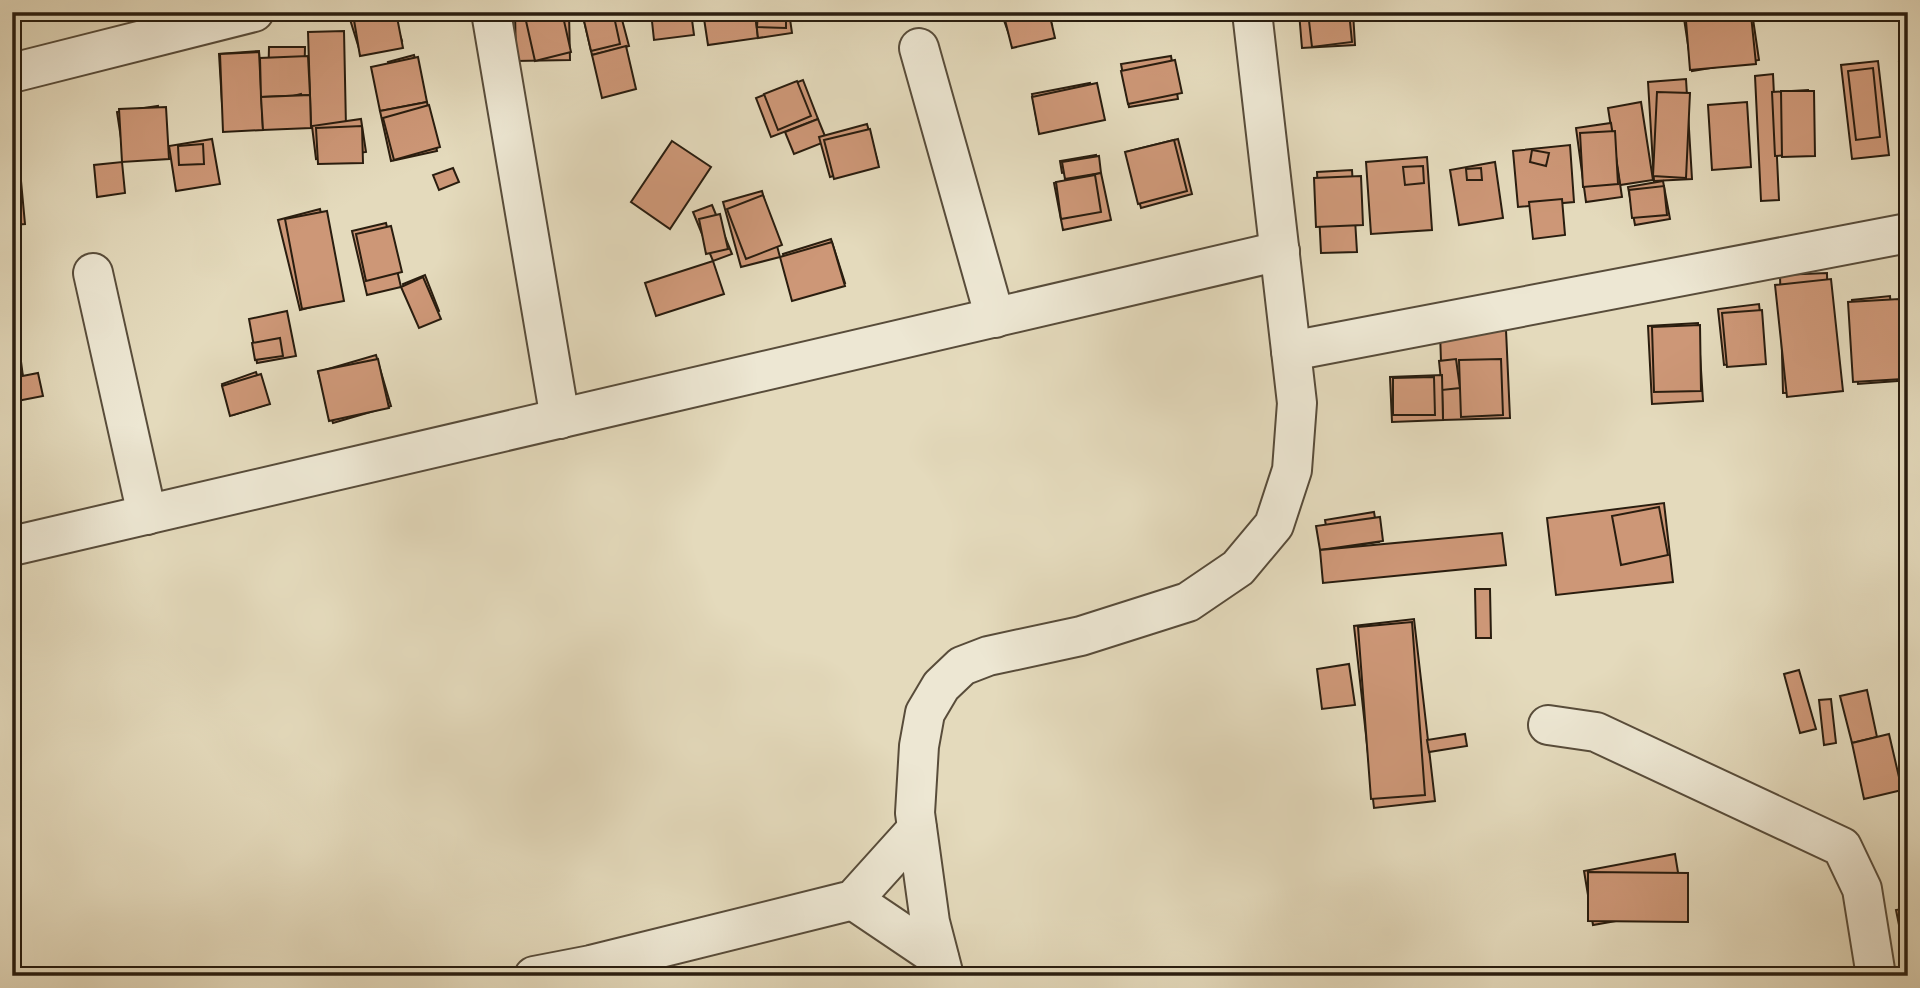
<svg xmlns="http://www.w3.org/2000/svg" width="1920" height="988" font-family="'IM FELL Double Pica',serif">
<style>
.building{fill:#cd9777;stroke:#291d0f;stroke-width:2}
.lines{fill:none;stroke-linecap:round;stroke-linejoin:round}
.minor-casing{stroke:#584c3a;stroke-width:42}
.minor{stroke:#ede7d3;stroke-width:38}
</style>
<rect width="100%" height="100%" fill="#e4dabc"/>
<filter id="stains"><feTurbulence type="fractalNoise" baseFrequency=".00286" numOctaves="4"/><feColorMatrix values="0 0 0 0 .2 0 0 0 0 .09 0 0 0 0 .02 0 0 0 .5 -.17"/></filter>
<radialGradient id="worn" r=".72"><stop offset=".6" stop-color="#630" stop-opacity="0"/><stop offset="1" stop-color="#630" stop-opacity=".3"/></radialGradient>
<g class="building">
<polygon points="351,12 392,12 402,41 361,55 348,13"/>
<polygon points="362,12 396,12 403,48 360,56 353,14"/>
<polygon points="515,12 569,12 570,60 516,61"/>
<polygon points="524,12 562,12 571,52 535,61"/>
<polygon points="582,12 620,12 629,46 592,55"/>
<polygon points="582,12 613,12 620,44 591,51"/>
<polygon points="651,12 691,12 694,35 654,40"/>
<polygon points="703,12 755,12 758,38 708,45"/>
<polygon points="709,12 748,12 710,20"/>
<polygon points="755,12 789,12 792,33 758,38"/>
<polygon points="758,12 786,12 786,28 757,27"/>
<polygon points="843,12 891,12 891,13 843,18"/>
<polygon points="1001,12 1047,12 1052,25 1011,40"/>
<polygon points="1003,12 1049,12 1055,38 1012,48"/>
<polygon points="1049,12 1081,12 1051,20"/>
<polygon points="1299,12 1353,12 1355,45 1302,48"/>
<polygon points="1308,12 1349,12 1352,42 1312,47"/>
<polygon points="1632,12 1666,12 1633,18"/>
<polygon points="1683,12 1752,12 1759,60 1692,71"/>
<polygon points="1751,15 1756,64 1690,70 1686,21"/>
<polygon points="344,31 346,127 311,128 308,32"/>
<polygon points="626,46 636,89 602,98 592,55"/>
<polygon points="269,47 305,47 304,90 268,90"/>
<polygon points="259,51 262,100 222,103 219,54"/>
<polygon points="259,52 263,130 223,132 220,54"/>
<polygon points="414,55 427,106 401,113 388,62"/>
<polygon points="308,56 310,95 261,97 260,58"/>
<polygon points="1171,56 1178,99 1129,107 1121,64"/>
<polygon points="418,57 427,102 380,111 371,67"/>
<polygon points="1175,60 1182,93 1128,104 1121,71"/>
<polygon points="1878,61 1889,155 1852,159 1841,65"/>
<polygon points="1899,62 1908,62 1908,141 1906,141"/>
<polygon points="1873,68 1880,137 1856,140 1848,71"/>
<polygon points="1773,74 1779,200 1761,201 1755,76"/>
<polygon points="1686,79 1692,179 1654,181 1648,82"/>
<polygon points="803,80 818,119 771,137 756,98"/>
<polygon points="797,81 811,116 778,130 764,94"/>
<polygon points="1090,83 1098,120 1039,132 1032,94"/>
<polygon points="1097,83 1105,120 1039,134 1032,97"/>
<polygon points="1808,90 1811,154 1775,156 1772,92"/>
<polygon points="1781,91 1814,91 1815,156 1782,157"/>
<polygon points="1657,92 1690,93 1686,178 1653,176"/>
<polygon points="301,94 306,116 267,126 262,104"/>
<polygon points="310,95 311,128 263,130 261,97"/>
<polygon points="427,102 437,151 391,161 380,111"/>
<polygon points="1641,102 1653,180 1620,185 1608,108"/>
<polygon points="1747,102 1751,167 1712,170 1708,105"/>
<polygon points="429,105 440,147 394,160 383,118"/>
<polygon points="158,106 165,152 124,158 117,112"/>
<polygon points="166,107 169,159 122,162 119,109"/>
<polygon points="361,119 366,152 316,159 312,126"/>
<polygon points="818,119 827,141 794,154 785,132"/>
<polygon points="1611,123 1622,197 1586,202 1576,128"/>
<polygon points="867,124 878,163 830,177 819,137"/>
<polygon points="362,126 363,163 318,164 316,128"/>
<polygon points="16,127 25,224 12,225 12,128"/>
<polygon points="870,129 879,167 834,179 824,140"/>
<polygon points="1615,131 1618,184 1583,187 1580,133"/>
<polygon points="212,139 220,184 176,191 169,146"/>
<polygon points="1178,139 1192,194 1141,208 1126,152"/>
<polygon points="1174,140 1187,191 1138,204 1125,152"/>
<polygon points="672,141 711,167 670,229 631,202"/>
<polygon points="203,144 204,164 179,165 178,146"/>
<polygon points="1570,145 1574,202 1518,207 1513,151"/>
<polygon points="1532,150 1549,153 1546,166 1530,162"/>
<polygon points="1096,155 1098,168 1062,173 1060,161"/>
<polygon points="1099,156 1101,173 1065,179 1062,162"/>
<polygon points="1427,157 1432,230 1371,234 1366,162"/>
<polygon points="12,158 20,235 12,236"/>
<polygon points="122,162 125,193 97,197 94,165"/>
<polygon points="1495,162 1503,218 1459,225 1450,170"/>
<polygon points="1423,166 1424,183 1405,185 1403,167"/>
<polygon points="453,168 459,182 439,190 433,175"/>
<polygon points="1481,168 1482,180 1467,180 1466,169"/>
<polygon points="1352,170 1357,252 1321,253 1317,172"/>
<polygon points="1101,173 1111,220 1063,230 1054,183"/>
<polygon points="1095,175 1101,212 1061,219 1056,182"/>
<polygon points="1361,176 1363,225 1316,227 1314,178"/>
<polygon points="1663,181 1670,219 1635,225 1628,187"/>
<polygon points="1664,186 1667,215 1632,218 1629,190"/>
<polygon points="762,191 780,257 741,267 723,202"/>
<polygon points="763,195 782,245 746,259 727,209"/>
<polygon points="1562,199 1565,235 1533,239 1529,202"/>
<polygon points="712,205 732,254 713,261 693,212"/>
<polygon points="320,209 342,299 300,310 278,220"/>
<polygon points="327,211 344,301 302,309 285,219"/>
<polygon points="720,214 728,249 706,254 699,219"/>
<polygon points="386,223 401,287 367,295 352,231"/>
<polygon points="391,226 402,272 366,281 356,234"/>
<polygon points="831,239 845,283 796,298 783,254"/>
<polygon points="832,242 845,286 792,301 780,257"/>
<polygon points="713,261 724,294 656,316 645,283"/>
<polygon points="1827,273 1829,392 1783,393 1780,275"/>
<polygon points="425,275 439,311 416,320 403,284"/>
<polygon points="423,277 441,319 419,328 401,287"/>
<polygon points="1831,279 1843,391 1787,397 1775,285"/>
<polygon points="1890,296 1897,381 1858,384 1852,300"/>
<polygon points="1899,299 1903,379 1853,382 1848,302"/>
<polygon points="1759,304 1765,360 1724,365 1718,309"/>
<polygon points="1762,310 1766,364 1727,367 1722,313"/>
<polygon points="287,311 296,356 257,363 249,319"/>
<polygon points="1698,323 1703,401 1652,404 1648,326"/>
<polygon points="1700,325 1701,391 1654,392 1652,327"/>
<polygon points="1504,327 1504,356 1446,357 1446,328"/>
<polygon points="1506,330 1510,418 1443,420 1440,332"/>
<polygon points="280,338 283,356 255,360 252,343"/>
<polygon points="18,352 23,378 12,380 12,353"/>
<polygon points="20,354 23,377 12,379 12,355"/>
<polygon points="376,355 391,406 333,423 318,372"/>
<polygon points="378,359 389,408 329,421 318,371"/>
<polygon points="1456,359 1460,388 1442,390 1439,361"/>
<polygon points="1501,359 1503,415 1461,417 1459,360"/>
<polygon points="256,372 268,404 233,415 222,384"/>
<polygon points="38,373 43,396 12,402 12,378"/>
<polygon points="261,374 270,404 230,416 222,386"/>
<polygon points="1442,375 1443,420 1392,422 1390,377"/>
<polygon points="1434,377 1435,415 1393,415 1393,378"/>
<polygon points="1664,503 1673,582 1556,595 1547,518"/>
<polygon points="1659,507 1668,555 1621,565 1612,516"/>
<polygon points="1374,512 1379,542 1330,549 1325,520"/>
<polygon points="1380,517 1383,541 1320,550 1316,526"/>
<polygon points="1502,533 1506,565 1323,583 1320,550"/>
<polygon points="1475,589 1490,589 1491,638 1476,638"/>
<polygon points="1414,619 1435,801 1374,808 1354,626"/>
<polygon points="1412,622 1425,795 1371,799 1358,627"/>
<polygon points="1349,664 1355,705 1322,709 1317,669"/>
<polygon points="1799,670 1816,729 1800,733 1784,674"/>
<polygon points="1867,690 1877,737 1852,743 1840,696"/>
<polygon points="1831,699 1836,743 1824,745 1819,700"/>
<polygon points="1465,734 1467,746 1429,752 1427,740"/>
<polygon points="1889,734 1902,790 1864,799 1852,743"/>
<polygon points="1675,854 1684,909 1593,925 1584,871"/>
<polygon points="1588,872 1688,873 1688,922 1588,921"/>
<polygon points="1908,908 1908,938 1902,940 1896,910"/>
</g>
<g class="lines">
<g class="minor-casing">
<g id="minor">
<polyline points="491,12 560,419"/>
<polyline points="919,48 995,318"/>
<polyline points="12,73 254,12"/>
<polyline points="93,273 147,515"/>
<polyline points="1291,351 1908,233"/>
<polyline points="12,546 1280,251"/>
<polyline points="1548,725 1596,732 1842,847 1862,889 1876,976"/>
<polyline points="853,900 939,958"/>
<polyline points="534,976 591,965 853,900 917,829"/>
<polyline points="944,976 930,922 915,813 919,746 925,713 941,686 962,666 988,656 1081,636 1188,602 1238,568 1274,525 1292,470 1297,403 1252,12"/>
</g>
</g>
<use href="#minor" class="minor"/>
</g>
<rect width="1920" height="988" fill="none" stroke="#e4dabc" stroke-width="42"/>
<rect x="14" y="14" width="1892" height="960" fill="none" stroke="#291d0f" stroke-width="3.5"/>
<rect x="21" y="21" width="1878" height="946" fill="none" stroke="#291d0f" stroke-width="2"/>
<rect width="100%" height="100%" filter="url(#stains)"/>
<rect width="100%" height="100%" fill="url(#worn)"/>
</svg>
